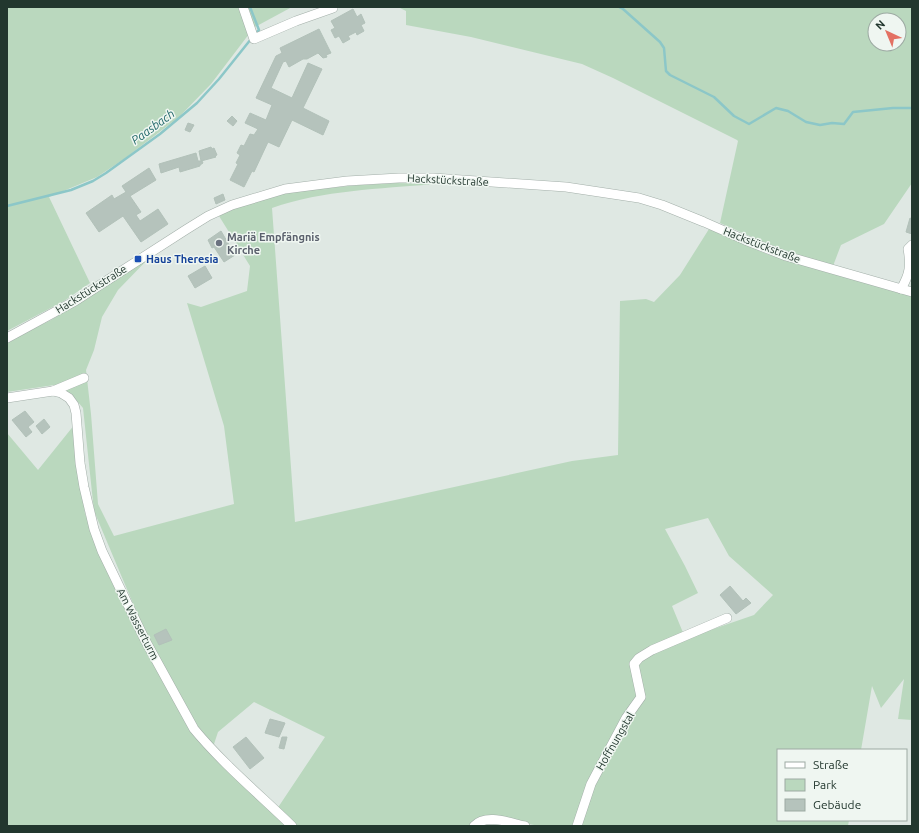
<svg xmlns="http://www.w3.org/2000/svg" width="919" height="833" font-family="Ubuntu,sans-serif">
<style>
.green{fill:#bad8be;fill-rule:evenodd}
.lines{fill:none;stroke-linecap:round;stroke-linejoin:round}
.stream{stroke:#8cc7c8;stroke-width:2.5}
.building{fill:#b5c3bc;stroke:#b2c1b9}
.minor-casing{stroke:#a3afa9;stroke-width:10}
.minor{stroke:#fff;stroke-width:9}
.worship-dot{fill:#6b7280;stroke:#eff6f1;stroke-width:1.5}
.transit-dot{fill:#1a4fb4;stroke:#eff6f1;stroke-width:1.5}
.labels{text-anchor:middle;stroke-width:3;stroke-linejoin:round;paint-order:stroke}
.street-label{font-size:11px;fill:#22372e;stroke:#eff6f1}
.worship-label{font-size:11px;font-weight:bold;fill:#5b616d;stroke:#eff6f1;text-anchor:start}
.transit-label{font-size:11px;font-weight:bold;fill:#164399;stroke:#eff6f1;text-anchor:start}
.water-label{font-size:12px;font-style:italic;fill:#23696b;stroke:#eff6f1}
</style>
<rect width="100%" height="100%" fill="#dfe8e3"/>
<g class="green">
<polygon points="7,7 246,7 249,34 211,84 179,117 124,159 97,177 49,197 90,283 64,301 7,331"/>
<polygon points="246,7 292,7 253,28"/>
<path d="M398 7H912V183L884 224 841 245 833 266 777 248 720 223 738 141 737 140 613 78 582 64 471 37 406 25V11ZM875 20H899V44H875Z"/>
<path d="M397 183 434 184C379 189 324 190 272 208L295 522 572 461 618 455 620 301 646 299 654 302 680 275 709 229 767 254 829 273 912 295V720L898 719 904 679 881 708 872 686 861 750H778V820H849L848 826H580L593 784 627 719 643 698 636 666 640 661 648 656 693 636 754 615 773 595 729 556 708 518 665 529 685 566 698 593 672 606 684 635 639 655 631 663 640 697 625 715 613 735 589 783 580 815 574 826H540L487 817C480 818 476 820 472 826H295L277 809 325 737 254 702 218 732 213 747 194 723 145 632 94 511 83 408 72 395 54 385 7 392V342L51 320 83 301 150 257 118 290 102 317 94 350 86 370 91 414 98 504 114 536 234 504 224 426 187 303 201 307 247 291 250 266 219 216 233 208 253 200 287 192 359 185Z"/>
<polygon points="75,424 85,514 130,620 186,724 286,826 7,826 7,433 38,470"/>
</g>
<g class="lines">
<g class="stream">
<polyline points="250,7 259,30 254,35"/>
<polyline points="619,7 623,9 660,42 664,48 666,71 670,75 714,97 734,116 749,124 776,108 788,111 806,122 820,125 832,123 844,124 853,112 893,108 912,108"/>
<polyline points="7,206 71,190 93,181 106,173 160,134 197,103 219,79 251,39"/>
</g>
</g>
<g class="building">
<polygon points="353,9 357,17 361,14 365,23 361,25 364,31 357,35 356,32 348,36 350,39 343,43 339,36 335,38 331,30 335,28 331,21"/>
<polygon points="319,29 331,53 326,55 327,57 323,58 318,53 307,59 303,59 289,67 286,61 283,62 271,88 292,98 308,63 322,69 303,108 329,121 323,135 292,120 279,147 268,142 254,172 252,171 244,187 230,180 238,164 236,163 240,155 237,153 241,145 244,146 250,134 254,135 258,129 245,123 250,113 266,120 272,105 256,98 276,56 282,53 280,48"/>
<polygon points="232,116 237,121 233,126 227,121"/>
<polygon points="188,123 194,125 190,132 185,130"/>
<polygon points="211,147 212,149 214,148 217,155 215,156 216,157 201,161 199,151"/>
<polygon points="196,153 198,161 202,161 203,163 200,165 200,166 180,172 179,167 161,173 159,164"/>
<polygon points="149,168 156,180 130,196 141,212 136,215 140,221 158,209 168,224 141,242 123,216 99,232 86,213 112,195 114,199 126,192 122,186"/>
<polygon points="223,194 225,200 216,204 214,198"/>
<polygon points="910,218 912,219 912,234 906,232"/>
<polygon points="221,231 235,255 224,262 214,247 212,248 208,240"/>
<polygon points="205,266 212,278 195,288 188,276"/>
<polygon points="25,411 34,422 28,427 32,432 26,437 12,420"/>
<polygon points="44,419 50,427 42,434 36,426"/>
<polygon points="730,586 743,601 746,598 751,603 736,614 720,595"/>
<polygon points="166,629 172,640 159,645 154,635"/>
<polygon points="270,719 285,723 279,737 265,733"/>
<polygon points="246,737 264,758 250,769 233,747"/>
<polygon points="282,737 287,737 284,749 279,748"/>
</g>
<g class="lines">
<g class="minor-casing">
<g id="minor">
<polyline points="243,7 254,39 296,21 333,8"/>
<path d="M901 289C910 274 911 265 908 249L912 245"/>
<polyline points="7,338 75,301 187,229 208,216 232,205 285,189 347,181 399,178 433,178 566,187 639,198 662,205 704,222 745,240 786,256 912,292"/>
<polyline points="53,391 84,378"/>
<path d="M7 398 53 391 61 393 69 398 74 405 76 413 80 463 84 487 94 529 102 551 145 640 194 729C223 764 259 794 292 826"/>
<path d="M474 826C486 813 510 823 525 826"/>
<polyline points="577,826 591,784 626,718 641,697 634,664 639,658 652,650 727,618"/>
</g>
</g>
<use href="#minor" class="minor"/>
</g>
<circle class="worship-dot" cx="219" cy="243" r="4"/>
<rect class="transit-dot" x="134" y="255" width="8" height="8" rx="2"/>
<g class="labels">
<g class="street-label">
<text transform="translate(448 180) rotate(3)" y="4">Hackstückstraße</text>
<text transform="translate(762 245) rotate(21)" y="4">Hackstückstraße</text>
<text transform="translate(91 289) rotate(-32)" y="4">Hackstückstraße</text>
<text transform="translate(138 624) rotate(63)" y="4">Am Wasserturm</text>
<text transform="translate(615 741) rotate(-60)" y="4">Hoffnungstal</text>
</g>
<g class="worship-label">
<text x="227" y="241">Mariä Empfängnis<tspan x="227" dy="13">Kirche</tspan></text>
</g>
<g class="transit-label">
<text x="146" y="263">Haus Theresia</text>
</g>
<g class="water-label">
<text transform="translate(153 127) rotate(-36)" y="4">Paasbach</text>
</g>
</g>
<rect width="919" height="833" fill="none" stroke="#22372e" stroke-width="16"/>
<rect x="777" y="749" width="130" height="72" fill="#eff6f1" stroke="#9daaa3"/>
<rect x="785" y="762" width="20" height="6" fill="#ffffff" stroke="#9daaa3"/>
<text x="813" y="769" font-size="12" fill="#22372e">Straße</text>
<rect x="785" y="779" width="20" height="12" fill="#bad8be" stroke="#9daaa3"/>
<text x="813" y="789" font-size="12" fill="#22372e">Park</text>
<rect x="785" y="799" width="20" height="12" fill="#b5c3bc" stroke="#9daaa3"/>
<text x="813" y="809" font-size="12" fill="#22372e">Gebäude</text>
<g transform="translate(887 32) rotate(316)"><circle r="19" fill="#eff6f1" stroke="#9daaa3"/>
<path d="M0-3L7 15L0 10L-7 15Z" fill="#e37163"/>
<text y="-6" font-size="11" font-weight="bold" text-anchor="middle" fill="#22372e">N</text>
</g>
</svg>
